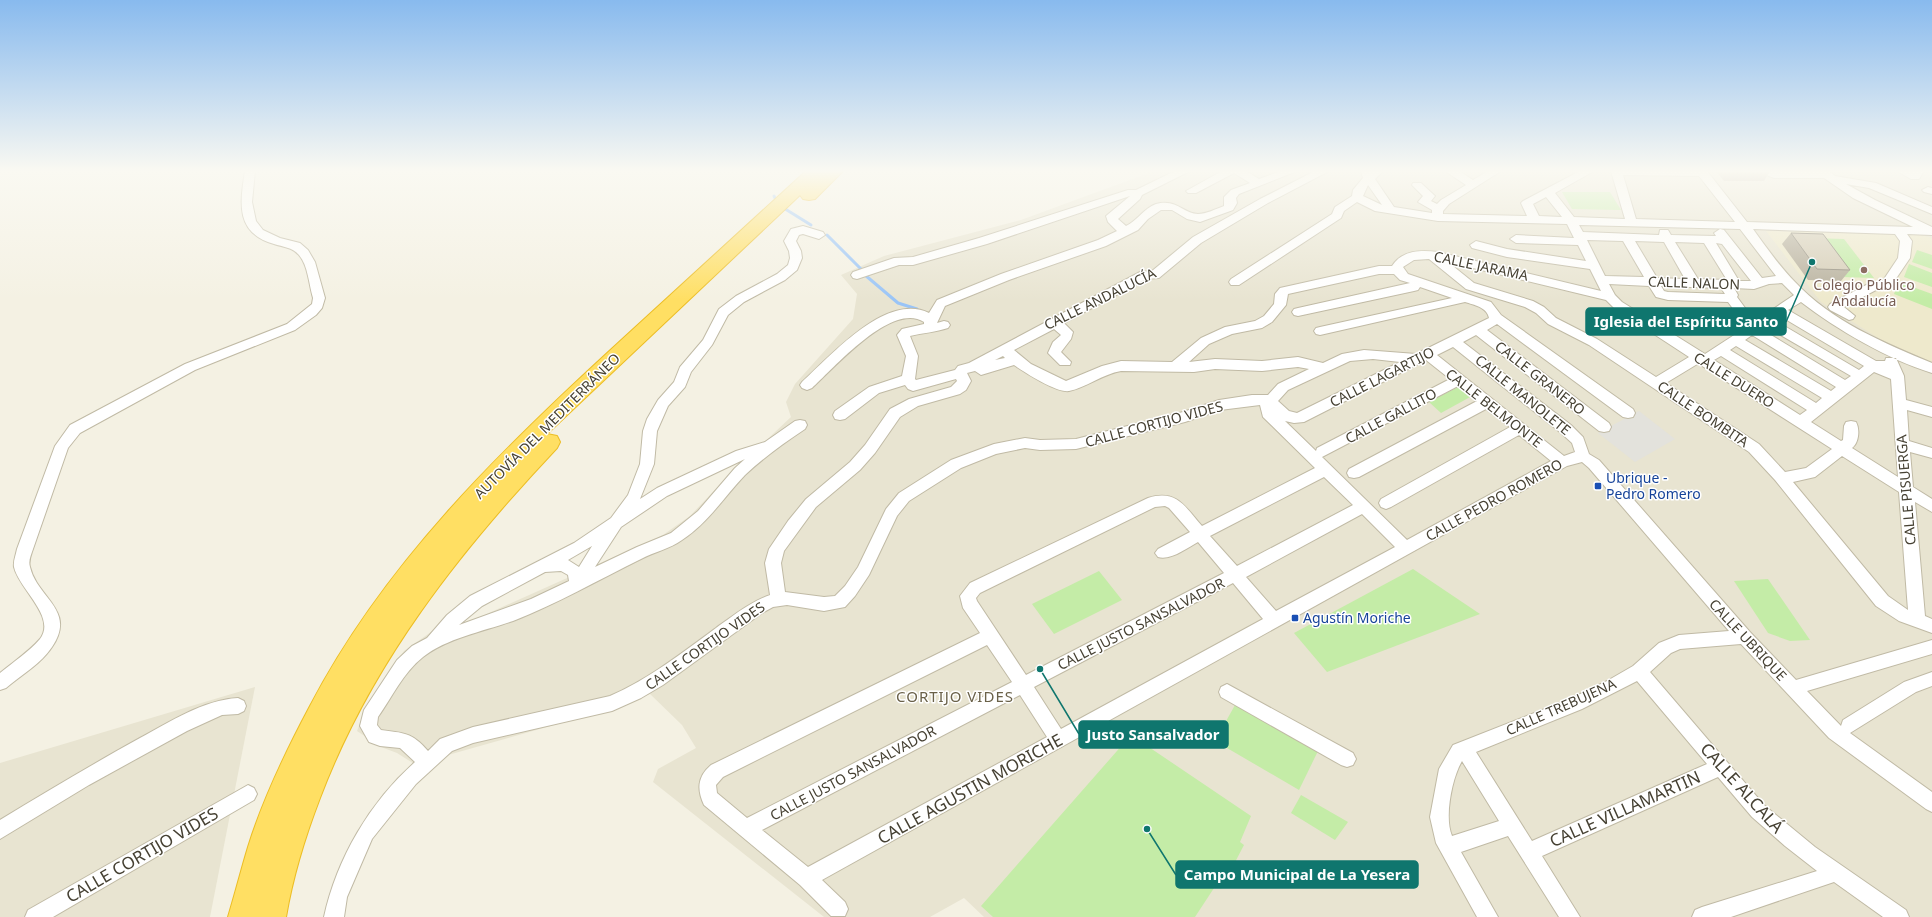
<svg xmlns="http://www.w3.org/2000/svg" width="1932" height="917" font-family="'Noto Sans',sans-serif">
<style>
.residential{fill:#e8e4d1}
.education{fill:#eee9cc}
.green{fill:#c4eca7}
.parking{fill:#e3e2dc}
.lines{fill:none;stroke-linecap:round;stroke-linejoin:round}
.stream{stroke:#99c4f7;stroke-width:3}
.street-casing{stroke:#c0baa5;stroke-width:2}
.highway-casing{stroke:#ecbd24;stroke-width:2}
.street{fill:#fff;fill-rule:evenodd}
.highway{fill:#ffdf63;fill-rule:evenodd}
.wall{fill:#b8b19e}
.building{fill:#d6ceb8;stroke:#969081}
.education-dot{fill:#8d6e63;stroke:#fff;stroke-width:1.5}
.transit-dot{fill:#1a4fb4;stroke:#fff;stroke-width:1.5}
.labels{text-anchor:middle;stroke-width:3;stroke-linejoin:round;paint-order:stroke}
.street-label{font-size:14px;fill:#464133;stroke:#fff}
.education-label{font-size:14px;fill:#785e54;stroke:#fff}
.transit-label{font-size:14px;fill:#164399;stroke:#fff;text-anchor:start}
.neighbourhood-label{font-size:15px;letter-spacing:1px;fill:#6a6149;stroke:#fff}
.near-street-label{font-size:17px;fill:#464133;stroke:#fff}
.leader{fill:none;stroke:#0f766e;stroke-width:1.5}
.callout-dot{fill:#0f766e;stroke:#fff;stroke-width:1.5}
.callout{fill:#0f766e;stroke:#0f766e;stroke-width:1.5}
.callout-label{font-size:15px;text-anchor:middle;font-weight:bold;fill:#fff}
</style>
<rect width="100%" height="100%" fill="#f4f1e3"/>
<g class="residential">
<polygon points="1154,171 1932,171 1932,917 984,917 964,898 930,917 824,917 653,782 658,769 696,748 682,725 650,694 614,708 448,755 427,772 397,753 381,747 357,731 368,703 404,651 431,632 471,621 663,535 690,516 728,476 791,417 786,402 795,384 853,319 857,294 841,275 884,256 1021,220"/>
<polygon points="255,687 210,917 0,917 0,763"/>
</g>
<polygon class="education" points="1766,231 1921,235 1932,238 1932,363 1888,344 1821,302"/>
<g class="green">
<polygon points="1562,192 1610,192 1621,210 1572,209"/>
<polygon points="1812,238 1844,239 1874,278 1841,277"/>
<polygon points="1917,250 1932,255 1932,269 1912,262"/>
<polygon points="1909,264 1932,273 1932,287 1904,277"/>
<polygon points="1899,282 1932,294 1932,309 1894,294"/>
<polygon points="1458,387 1461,388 1472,396 1441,413 1429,402"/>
<polygon points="1413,569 1480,614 1327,672 1294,633"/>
<polygon points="1099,571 1122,600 1054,634 1032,604"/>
<polygon points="1768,579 1810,640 1790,641 1768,633 1734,581"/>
<polygon points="1235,705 1318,751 1299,790 1215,741"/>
<polygon points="1131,735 1251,816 1240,842 1244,845 1221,889 1216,885 1195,917 993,917 981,906"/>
<polygon points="1301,795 1348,822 1335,840 1291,813"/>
</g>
<polygon class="parking" points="1639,411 1675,439 1635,462 1598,433"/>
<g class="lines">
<g class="stream">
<polyline points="774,196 777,202"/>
<polyline points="782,207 811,225"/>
<polyline points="827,235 861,269"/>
<polyline points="865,275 898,303 917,309"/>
</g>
<g class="street-casing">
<g id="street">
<path d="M245 171H255L252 202 256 221 263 230 280 238 300 243 308 250 315 262 325 298 322 308 316 315 295 330 195 370 80 433 68 448 33 549C31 555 28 561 30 567 37 598 77 610 52 647 41 664 21 675 6 688L0 690V673C13 662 29 652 40 639 57 617 19 589 14 567 13 561 16 555 17 549L55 446 70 425 185 364 287 324 312 304 313 298C309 285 308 265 299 255 292 247 283 247 274 244 235 233 240 203 245 171Z"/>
<path d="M1175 171H1190L1142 195 1140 199 1118 219 1126 226C1137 221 1144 208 1156 204 1176 198 1184 214 1198 214 1206 214 1216 209 1224 206V197L1231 190 1250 183 1234 173 1196 193H1188L1186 191 1222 171H1246L1259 179 1281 171H1297L1239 194 1236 198 1237 203 1233 210 1200 222 1187 219 1172 210H1161L1148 219 1138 230 1106 246 1009 280 945 306 937 323 944 321 948 322 950 325 948 328C936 332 923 333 910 336L918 356 915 379 916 380 955 370 958 366 969 363 1140 272 1152 271 1193 237 1260 199 1315 171H1329L1268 203 1201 243 1159 278 1146 279 1064 323 1073 332 1071 339 1061 352 1071 362 1070 365H1060L1048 353 1053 342 1061 335 1054 329 1014 350 1031 364 1066 381 1102 366 1121 361 1172 362 1201 338 1225 327 1255 321 1264 316 1274 304 1275 294 1280 288 1379 266H1392C1402 250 1421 250 1438 252L1601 291 1590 269 1507 257 1472 248 1470 245 1476 241 1507 249 1586 261 1578 245 1516 243 1510 239 1516 235 1574 238 1567 224 1438 221 1375 211 1357 202 1344 211 1341 218 1239 285H1231L1229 282 1231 279 1332 214 1335 207 1352 196 1353 190 1363 178 1361 171H1383L1375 179 1394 207 1432 213V210L1418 202 1423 196 1412 185 1413 183H1421L1435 196 1431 201 1437 204 1441 200 1466 185 1445 171H1459L1473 180 1488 171H1501L1449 204 1443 211V214L1527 216 1521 203 1523 201 1580 171H1594L1555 193 1574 217 1625 219 1611 171H1707L1747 222 1913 227 1853 198 1824 178H1774L1757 171H1829L1835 176 1876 183 1932 207V214L1869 188 1846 184 1875 200 1932 227V235L1907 234 1912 241 1910 258 1889 289 1876 290 1844 307 1855 316 1853 319 1849 320 1830 310 1828 307 1830 304 1870 283 1882 282 1898 258 1900 241 1895 234 1753 229C1766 247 1780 267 1795 282 1831 321 1884 343 1932 363V373C1889 360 1836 329 1801 302L1788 310 1876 361H1885L1886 358H1896L1904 376 1906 400 1932 407V417L1907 410 1909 441 1932 448V458L1910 452 1913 487 1932 499V512L1915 502 1925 616 1932 619V633L1899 621 1876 606 1775 480 1749 452 1589 345 1548 324 1536 313 1525 307 1466 289 1429 259 1414 260 1403 267 1408 274 1491 302 1501 315 1633 409 1635 413 1633 417 1628 418 1623 417 1497 324 1487 330 1609 423 1611 427 1609 431 1604 432 1599 431 1476 335 1463 342 1571 425 1583 437 1589 454 1599 460 1750 632 1796 680 1932 640V654L1807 691 1841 726 1843 720 1904 682 1932 672V686L1916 692 1850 733 1932 792V812L1926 809 1829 738 1741 644 1680 649 1671 653 1650 672 1764 805 1815 847 1906 910 1909 917H1883L1834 882 1731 917H1692L1695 910 1702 907 1817 871 1785 846 1752 817 1718 777 1542 856 1580 917H1559L1508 836 1461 852 1498 917H1477L1436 843 1430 817 1439 769 1453 745 1570 699 1607 681 1633 666 1659 643 1679 635 1729 631 1589 468 1582 462 1567 466 822 880 845 902 848 909 845 916H831L800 885 704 805C697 790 697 777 711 765L980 633 963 608 960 596 970 583 1148 498C1177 489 1185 507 1202 526L1315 468 1263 417 1260 405 1220 410 1185 422 1076 449 1040 450 1025 448 996 454 961 468 909 501 897 516 869 575 855 596 845 607 824 611 787 605 773 607 762 613 663 685 641 698 612 711 473 743 452 751 416 784 372 839 347 897 344 917H324C337 858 370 802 415 762L400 748 380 746 369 742 360 726 364 710 397 660 412 646 427 638 447 615 470 596 574 543 611 518 628 495 640 464 643 431 647 419 658 400 674 382 680 367 703 340 719 309 736 296 777 274 788 265 790 258 789 251 784 241 791 229 803 226 823 232 825 235 819 239 803 234 799 235 796 241 801 251 802 258 797 270 785 280 744 302 728 315 712 345 691 372 685 387 668 406 657 431 654 464 640 499 657 488 736 451 765 442 795 421 800 420 805 421 807 425 805 429C784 443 763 458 745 475 724 497 708 523 682 540 670 549 654 552 641 559 598 580 557 604 513 621 485 631 447 638 423 657 403 673 392 697 378 717L377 725 381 730C403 733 412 732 428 751L440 739 473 727 610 696C649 679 682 653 716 628 733 616 750 602 770 595L765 563 769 549 788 521 806 499 850 462 865 445 890 409 909 399 951 387 957 381 956 379 913 391 908 389 905 385 879 393 845 419 840 420 835 419 833 415 835 411 869 387 902 376 906 356 897 335 902 329 924 324V322C892 301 834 368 812 388L807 390 802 388 800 385 802 382C831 356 886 292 929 313L937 300 1001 274 1098 240 1117 231 1108 222 1106 216 1130 196 987 244 913 265H899L857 279 853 278 851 275 853 272 894 258 913 257 979 238 1128 190H1136ZM1623 175 1699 176 1735 222 1636 219ZM1368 185 1382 205 1363 196ZM1546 197 1562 217 1539 216 1533 204ZM1579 225 1740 229 1776 276 1762 278 1724 230 1720 229 1714 233 1716 236 1671 235 1668 230H1660L1659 235 1583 232ZM1587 240 1623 241 1644 277 1605 276ZM1635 241 1664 242 1685 279 1657 278ZM1675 242 1704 243 1727 280 1698 279ZM1716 243 1722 244 1751 281H1739ZM1448 262 1606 300 1614 308 1689 357 1656 377 1597 339 1556 318 1544 307 1533 301 1474 283ZM1379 274H1394L1400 280 1410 283 1298 308 1294 309 1292 312 1294 315 1298 316 1414 291 1418 290 1420 287 1452 298 1320 327 1316 328 1314 331 1316 334 1320 335 1465 302C1474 305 1487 307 1489 318L1416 354 1364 350 1342 354 1323 363 1298 357 1262 361 1215 359 1189 362 1209 344 1232 334 1262 328 1272 322 1286 305 1288 294ZM1782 283 1794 295 1757 320 1751 316 1737 297 1738 295 1734 288 1754 289 1769 284ZM1609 284 1649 286 1656 297 1668 300 1728 302 1743 322 1748 326 1705 354 1622 302 1615 295ZM1661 286 1721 288 1725 294 1668 292 1664 291ZM1780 316 1864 366 1859 370 1774 320ZM1765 326 1851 376 1845 380 1761 329ZM1752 335 1836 387 1831 391 1745 340ZM1736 346 1822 398 1816 403 1730 350ZM1453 347 1561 433 1572 443 1575 452 1564 456 1437 355ZM1003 356 1005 358 995 360ZM1721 356 1807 410 1800 415 1714 360ZM1373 359 1400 362 1297 413 1289 411 1278 401 1288 390 1350 361ZM1426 360 1450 379 1317 448 1316 451 1285 421 1294 423 1304 422ZM1699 363V364L1832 449 1806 468 1785 472 1759 444 1666 383ZM1014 365C1024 372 1057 393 1069 391 1085 388 1103 374 1121 371L1194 372 1215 369 1262 371 1298 367 1309 369 1278 384 1268 395H1252L1219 400 1183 412 1076 439 1040 440 1025 438 994 444 951 460 899 493 886 509 858 567 845 586 835 596 824 597 785 592 781 563 784 551 816 507 860 470 875 453 900 417 918 406 960 394 966 390 971 381 967 373 975 371 981 375ZM1874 372 1891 379 1898 477 1852 448C1859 443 1860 429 1856 422L1851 421 1846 422 1844 426 1843 440 1841 441 1811 422ZM1458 386 1477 401 1349 469 1347 473 1349 477 1354 478 1359 477 1486 409 1510 427 1381 499 1379 503 1381 507 1386 509 1391 507 1519 435 1551 461 1407 540 1322 457ZM1842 456 1899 492 1908 610 1888 596 1793 482 1815 477ZM745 459 735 468 698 511 671 533 637 547 595 567 621 527 667 496ZM1324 477 1353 505 1237 566 1210 536ZM1165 506 1169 508 1190 532 1158 549 1155 553 1158 557C1170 561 1187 548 1198 542L1224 573 1026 675 977 601 976 598 980 593 1155 507ZM1362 514 1395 547 1276 611 1246 577ZM592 546 579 567 568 560ZM561 571 568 575 569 581 531 599 459 625 482 606 545 572ZM1233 583 1263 619 1061 729 1034 687ZM987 645 1012 682 747 818 717 793 716 785 723 777ZM1637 681 1707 764 1532 841 1476 752 1582 709ZM1020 695 1047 737 808 867 762 830ZM1462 761 1499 821 1452 836C1444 817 1452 778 1462 761Z"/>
<polygon points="1897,171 1924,171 1919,179 1911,179"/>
<polygon points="1928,187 1932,188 1932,194 1924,192 1922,190"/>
<polygon points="1227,684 1353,753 1356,759 1353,765 1347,767 1341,765 1221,697 1219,692 1221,687"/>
<path d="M238 698 244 701 246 706 244 711 238 714 222 715 187 731 89 785 0 839V820C46 792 93 764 140 738 170 722 203 700 238 698Z"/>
<polygon points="248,785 254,788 257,794 254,800 53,917 25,917 28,910"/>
</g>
</g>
<g class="highway-casing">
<path id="highway" d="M806 171H843L815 199 809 200 803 199 800 195 547 434 557 436 560 442 557 448C459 552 371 663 320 798 305 837 293 876 286 917H228C235 894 241 870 248 847 263 799 286 751 310 706 384 564 500 451 617 344 680 286 743 229 806 171Z"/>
</g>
<use href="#street" class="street"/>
<use href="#highway" class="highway"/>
</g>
<g class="wall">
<polygon points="1716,171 1770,171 1764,181 1724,181"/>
<polygon points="1791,233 1850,270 1841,281 1808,280 1782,244"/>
</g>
<polygon class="building" points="1791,233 1823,234 1850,270 1817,269"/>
<linearGradient id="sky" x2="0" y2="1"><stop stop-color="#88baee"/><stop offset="0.57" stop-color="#faf9f2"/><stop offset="1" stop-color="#faf9f2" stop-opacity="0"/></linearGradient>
<rect width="1932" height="300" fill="url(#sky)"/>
<circle class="education-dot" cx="1864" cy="270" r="4"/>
<g class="transit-dot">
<rect x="1594" y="482" width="8" height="8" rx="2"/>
<rect x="1291" y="614" width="8" height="8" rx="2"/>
</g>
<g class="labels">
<g class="street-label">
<text transform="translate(1481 266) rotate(12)" y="5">CALLE JARAMA</text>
<text transform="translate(1694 283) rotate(2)" y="5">CALLE NALON</text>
<text transform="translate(1100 299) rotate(-26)" y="5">CALLE ANDALUCÍA</text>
<text transform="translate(1382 377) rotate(-27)" y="5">CALLE LAGARTIJO</text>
<text transform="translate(1540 378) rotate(38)" y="5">CALLE GRANERO</text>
<text transform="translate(1734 380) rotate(32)" y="5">CALLE DUERO</text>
<text transform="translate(1523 395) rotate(39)" y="5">CALLE MANOLETE</text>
<text transform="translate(1494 408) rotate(38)" y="5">CALLE BELMONTE</text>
<text transform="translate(1703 414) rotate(34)" y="5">CALLE BOMBITA</text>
<text transform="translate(1391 416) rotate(-28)" y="5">CALLE GALLITO</text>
<text transform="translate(1154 424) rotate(-15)" y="5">CALLE CORTIJO VIDES</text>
<text transform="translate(547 426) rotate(-45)" y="5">AUTOVÍA DEL MEDITERRÁNEO</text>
<text transform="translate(1906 490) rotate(-95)" y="5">CALLE PISUERGA</text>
<text transform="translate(1494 500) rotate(-29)" y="5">CALLE PEDRO ROMERO</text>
<text transform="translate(1141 624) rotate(-27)" y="5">CALLE JUSTO SANSALVADOR</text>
<text transform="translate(1748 640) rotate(47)" y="5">CALLE UBRIQUE</text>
<text transform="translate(705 646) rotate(-35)" y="5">CALLE CORTIJO VIDES</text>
<text transform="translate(1561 707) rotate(-24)" y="5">CALLE TREBUJENA</text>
<text transform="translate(853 773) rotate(-28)" y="5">CALLE JUSTO SANSALVADOR</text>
</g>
<g class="education-label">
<text x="1864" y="290">Colegio Público<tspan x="1864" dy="16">Andalucía</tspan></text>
</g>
<g class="transit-label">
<text x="1606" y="483">Ubrique -<tspan x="1606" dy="16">Pedro Romero</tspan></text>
<text x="1303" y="623">Agustín Moriche</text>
</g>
<g class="neighbourhood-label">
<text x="955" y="702">CORTIJO VIDES</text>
</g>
<g class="near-street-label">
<text transform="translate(1742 788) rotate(48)" y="6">CALLE ALCALÁ</text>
<text transform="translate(970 789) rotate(-29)" y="6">CALLE AGUSTIN MORICHE</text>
<text transform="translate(1625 809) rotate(-24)" y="6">CALLE VILLAMARTIN</text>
<text transform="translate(142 855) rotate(-30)" y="6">CALLE CORTIJO VIDES</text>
</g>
</g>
<path class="leader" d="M1812 262L1786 322M1040 669L1079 734M1147 829L1176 875"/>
<g class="callout-dot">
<circle cx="1812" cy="262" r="4"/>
<circle cx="1040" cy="669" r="4"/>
<circle cx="1147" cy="829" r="4"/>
</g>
<g class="callout">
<rect x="1586" y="308" width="200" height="27" rx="4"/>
<rect x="1079" y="721" width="149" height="27" rx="4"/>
<rect x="1176" y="861" width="242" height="27" rx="4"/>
</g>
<g class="callout-label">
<text x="1686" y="327">Iglesia del Espíritu Santo</text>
<text x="1153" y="740">Justo Sansalvador</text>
<text x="1297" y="880">Campo Municipal de La Yesera</text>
</g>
</svg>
